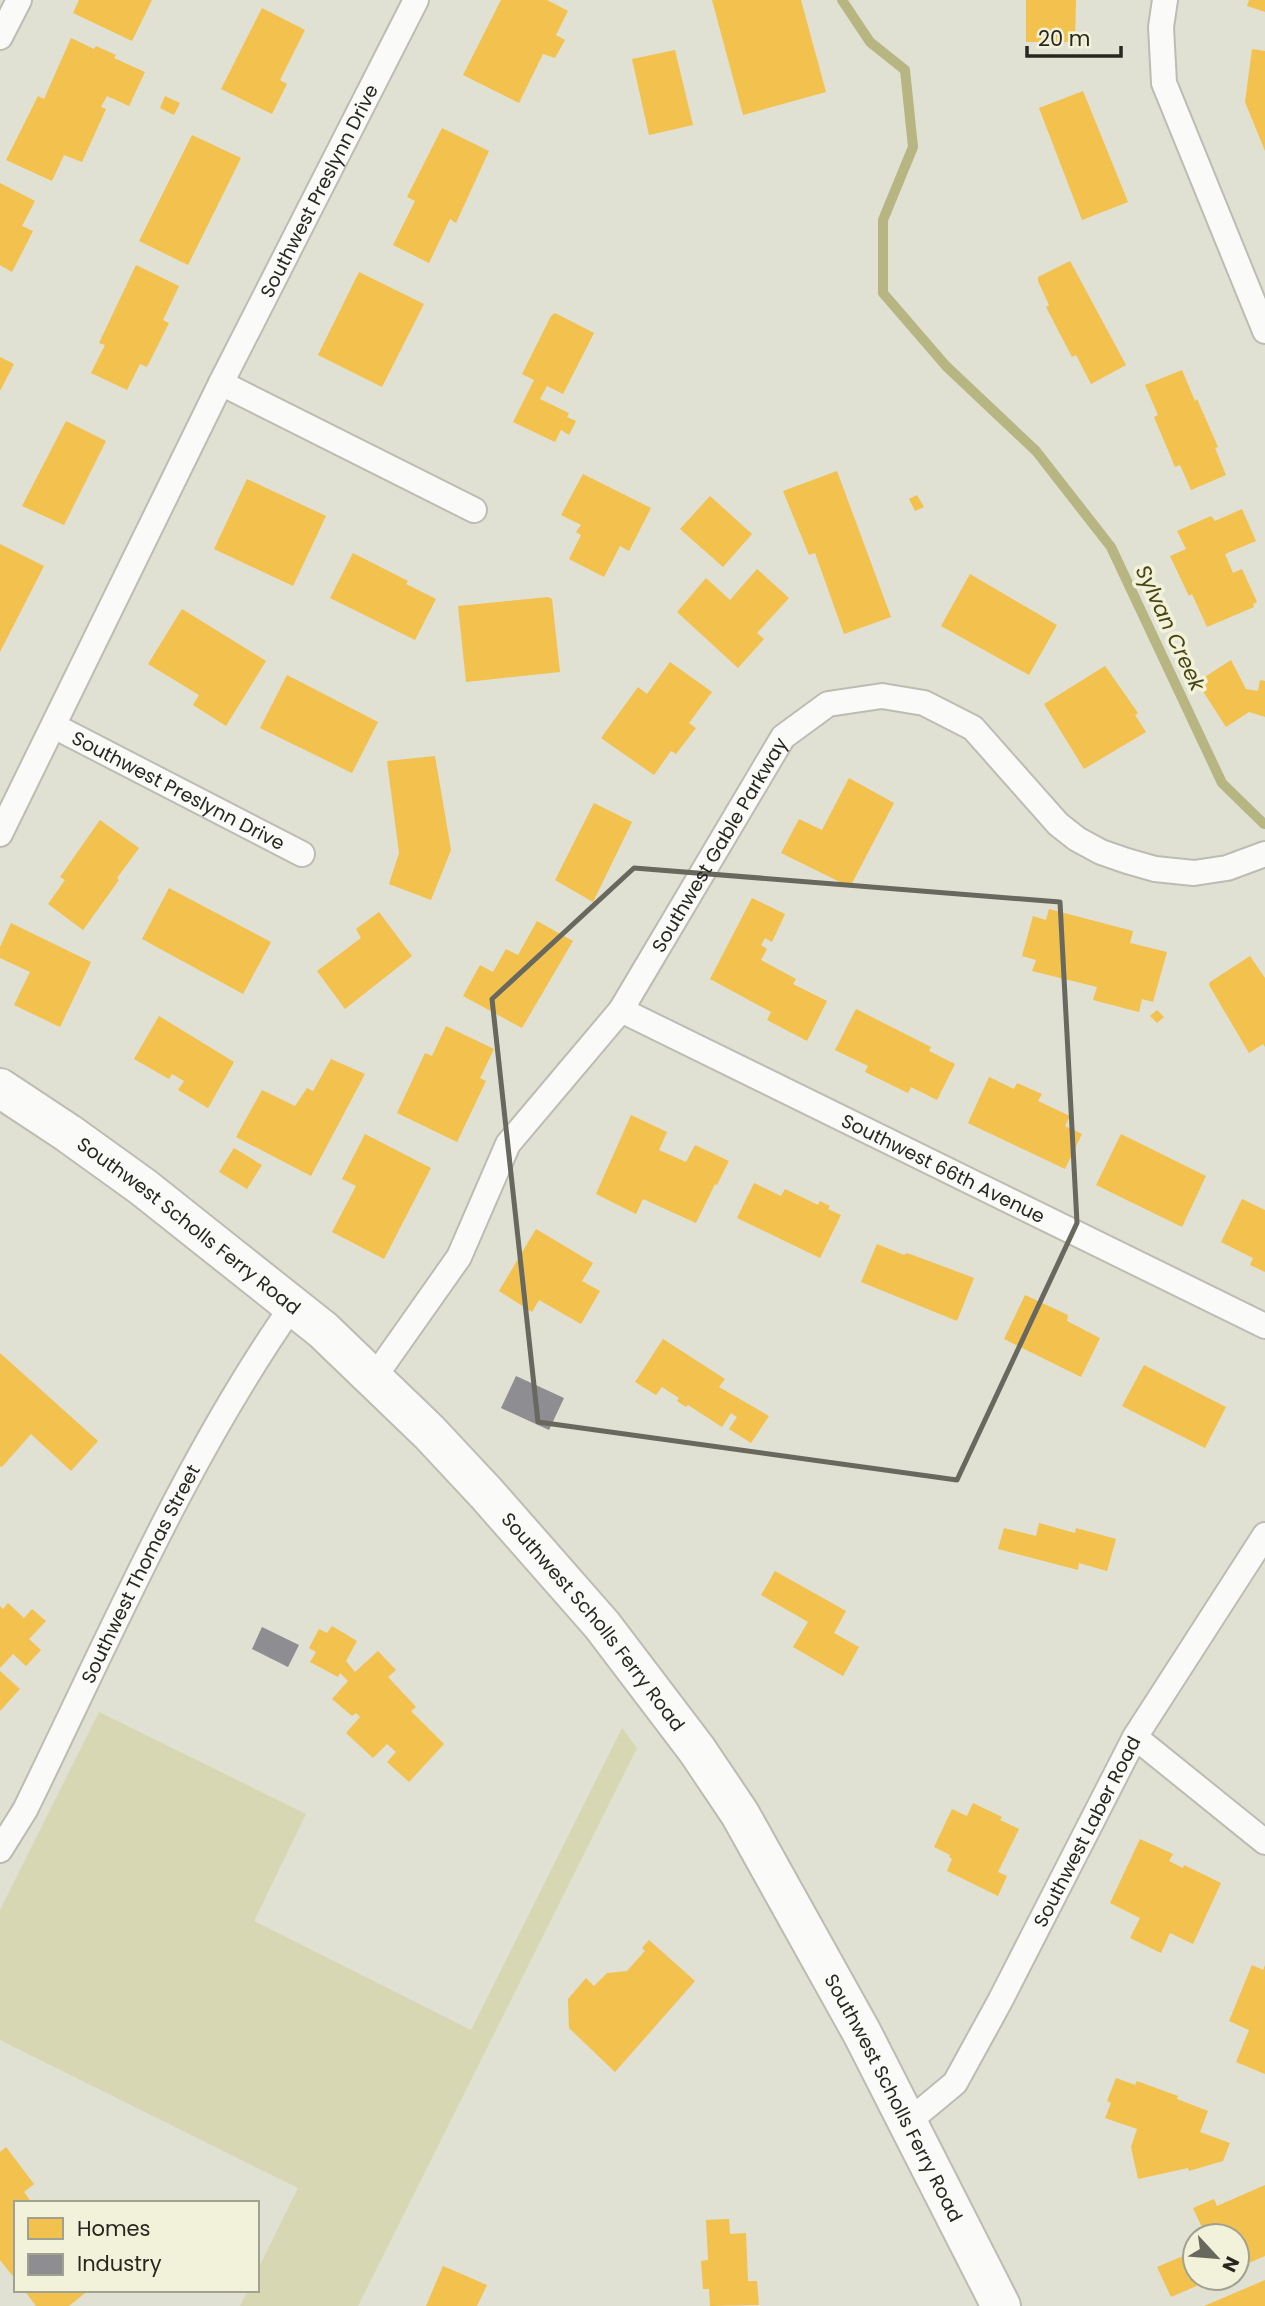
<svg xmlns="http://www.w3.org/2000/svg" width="1265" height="2306" font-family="Poppins,sans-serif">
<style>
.green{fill:#d8d7b3}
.homes{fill:#f2c14e}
.industry{fill:#8d8d92}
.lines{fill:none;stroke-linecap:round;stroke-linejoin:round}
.stream{stroke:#b7b582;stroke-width:10}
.minor-casing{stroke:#bcbcb2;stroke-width:28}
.primary-casing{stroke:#bcbcb2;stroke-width:42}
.minor{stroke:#fafaf8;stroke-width:24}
.primary{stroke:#fafaf8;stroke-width:38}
.marked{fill:none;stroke:#68685e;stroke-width:5;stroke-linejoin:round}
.labels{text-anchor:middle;stroke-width:7;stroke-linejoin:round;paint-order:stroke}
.street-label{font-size:19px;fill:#27271f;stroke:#f2f2db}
.water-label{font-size:21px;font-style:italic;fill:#474511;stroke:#f2f2db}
</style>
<rect width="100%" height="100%" fill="#e0e0d3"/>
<polygon class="green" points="99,1712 306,1814 254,1921 471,2030 622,1728 637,1748 358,2306 240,2306 248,2290 257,2290 257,2271 298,2188 0,2040 0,1910"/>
<g class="homes">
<polygon points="79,0 152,0 132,41 73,13"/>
<polygon points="501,0 547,0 568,11 556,35 565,40 555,58 543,54 519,103 463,75"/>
<polygon points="712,0 801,0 826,92 743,115"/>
<polygon points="1026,0 1076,0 1075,42 1026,42"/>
<polygon points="1249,0 1265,0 1265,12 1247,6"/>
<polygon points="262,8 305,30 280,80 287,84 272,114 221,89"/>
<polygon points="71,38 94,49 96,46 116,55 114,58 145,72 129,106 107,96 101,107 106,109 82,162 64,155 52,181 6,160 38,96 44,99"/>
<polygon points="1252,49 1265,51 1265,151 1245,102"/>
<polygon points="675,50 693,125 649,135 632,59"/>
<polygon points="1083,91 1128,202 1082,220 1039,108"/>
<polygon points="165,96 180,103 174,115 160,108"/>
<polygon points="442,128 489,151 456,223 450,219 429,263 393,245 415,201 407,197"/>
<polygon points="192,135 241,158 188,265 139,241"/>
<polygon points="0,183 35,201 22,226 33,231 12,272 0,265"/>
<polygon points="1070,261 1126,365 1091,384 1076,355 1072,357 1046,307 1049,305 1038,281 1038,277"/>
<polygon points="136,265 179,286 163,320 169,323 147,367 140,364 127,390 91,373 105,345 99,343"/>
<polygon points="359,272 424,304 382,387 318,355"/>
<polygon points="555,313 594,333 563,394 547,386 540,399 569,413 567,417 576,421 569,435 561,430 555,442 513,422 534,380 522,374 551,316"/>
<polygon points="0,357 14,364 0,391"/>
<polygon points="1182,370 1195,401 1197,399 1218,447 1215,448 1226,475 1191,490 1180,465 1175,467 1154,417 1158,415 1145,385"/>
<polygon points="66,421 106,441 64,525 22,506"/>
<polygon points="837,471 891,617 844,634 815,553 809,555 783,491"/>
<polygon points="583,474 651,508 629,551 620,546 604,577 569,559 581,535 576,532 581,525 561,515"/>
<polygon points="247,479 326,516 293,586 214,549"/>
<polygon points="917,495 924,507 915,511 909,499"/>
<polygon points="710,496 752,534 723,567 680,529"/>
<polygon points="1242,509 1256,541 1225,554 1233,573 1242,569 1257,602 1253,604 1254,607 1207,627 1192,594 1189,596 1170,556 1186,549 1177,531 1211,516 1215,521"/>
<polygon points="0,544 44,566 0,652"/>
<polygon points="353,553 408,581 406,584 436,599 415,640 330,598"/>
<polygon points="757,569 789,598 757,633 764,639 738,668 677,612 706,578 730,600"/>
<polygon points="970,574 1057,625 1029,675 941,626"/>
<polygon points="548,597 552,599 560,672 466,682 458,606"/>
<polygon points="182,609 266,661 226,726 193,705 199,695 148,664"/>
<polygon points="1231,660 1246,689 1258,691 1260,680 1265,681 1265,717 1249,712 1226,727 1197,682"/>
<polygon points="670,662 712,692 689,723 696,728 676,754 671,751 654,775 601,738 638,687 647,694"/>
<polygon points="1105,666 1138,713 1135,715 1146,732 1084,769 1044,704"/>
<polygon points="287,675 378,722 352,773 260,728"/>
<polygon points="435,756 451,850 431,900 389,884 399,853 387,761"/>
<polygon points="849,778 894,803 850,887 781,853 799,819 822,830"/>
<polygon points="594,803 632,822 593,902 555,880"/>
<polygon points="100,820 139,848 117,878 119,880 83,930 48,904 65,880 60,877"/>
<polygon points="169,888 271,942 243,994 142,939"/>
<polygon points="752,898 785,914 772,942 765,938 761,945 767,949 761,960 796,979 793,984 827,1001 807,1041 767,1020 771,1012 710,979"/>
<polygon points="1049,909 1133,931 1130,943 1167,952 1153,1002 1142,999 1139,1012 1093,1000 1097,987 1032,971 1036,960 1022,956 1033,916 1046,920"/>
<polygon points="379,912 412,956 345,1009 317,971 361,938 356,929"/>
<polygon points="537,921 573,941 522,1028 463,996 480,965 493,972 506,949 518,955"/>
<polygon points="11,923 91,962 60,1027 14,1005 30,972 0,958 0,947"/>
<polygon points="1250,956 1265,978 1265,1047 1263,1044 1249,1053 1209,985 1210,982"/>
<polygon points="856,1009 931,1047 929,1051 955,1064 937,1100 911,1087 908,1093 865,1072 868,1066 835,1050"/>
<polygon points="1157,1010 1164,1017 1157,1023 1150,1016"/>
<polygon points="159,1016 234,1062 208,1108 178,1090 184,1081 172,1074 169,1079 134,1059"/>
<polygon points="446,1026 494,1049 480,1078 486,1081 457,1142 397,1113 425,1053 432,1056"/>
<polygon points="331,1059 365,1074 311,1176 236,1137 262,1090 295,1106 307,1088 313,1091"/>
<polygon points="989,1077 1014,1089 1017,1083 1042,1094 1038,1101 1070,1116 1065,1126 1082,1134 1065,1169 968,1123"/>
<polygon points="631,1115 667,1132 659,1150 686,1162 695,1145 729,1161 717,1185 715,1184 696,1223 643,1199 636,1214 596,1194"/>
<polygon points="365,1134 431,1168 384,1259 332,1232 356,1186 342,1179"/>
<polygon points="1121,1134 1206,1176 1182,1227 1096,1185"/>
<polygon points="234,1148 262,1165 247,1189 219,1172"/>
<polygon points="754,1183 781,1196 785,1189 818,1205 820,1201 830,1206 828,1209 841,1215 820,1258 737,1218"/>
<polygon points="1242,1199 1265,1210 1265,1272 1250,1265 1253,1258 1221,1242"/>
<polygon points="536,1229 593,1263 582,1281 600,1291 581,1324 539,1300 532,1312 499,1291"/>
<polygon points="877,1244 904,1255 907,1253 918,1257 974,1278 957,1321 861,1282"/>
<polygon points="1025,1295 1068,1315 1067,1321 1100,1338 1081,1377 1004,1339"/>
<polygon points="663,1339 725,1379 719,1387 769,1416 751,1443 729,1429 737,1417 731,1413 722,1427 688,1405 686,1407 677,1401 679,1398 662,1387 656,1395 635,1382"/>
<polygon points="0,1353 98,1441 71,1471 31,1434 2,1467 0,1466"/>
<polygon points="1144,1365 1226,1407 1205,1448 1122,1406"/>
<polygon points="1039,1523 1075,1533 1076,1528 1116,1539 1107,1571 1079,1563 1078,1570 998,1549 1004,1528 1036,1536"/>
<polygon points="775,1571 846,1611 834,1633 859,1647 843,1676 793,1647 808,1622 761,1595"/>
<polygon points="8,1603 24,1618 32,1609 46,1621 29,1639 41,1650 26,1666 13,1654 0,1668 0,1606 3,1609"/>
<polygon points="332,1626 357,1641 346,1661 355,1672 378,1651 396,1670 388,1677 416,1707 411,1711 444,1744 409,1782 387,1762 396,1752 387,1744 373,1758 346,1733 360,1717 356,1713 352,1716 332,1699 348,1681 340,1673 338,1677 310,1662 316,1652 309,1648 319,1629 327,1633"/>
<polygon points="0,1671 20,1689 0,1711"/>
<polygon points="973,1803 1002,1817 1000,1820 1019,1829 998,1872 1007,1876 998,1896 947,1871 952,1859 949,1857 950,1855 934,1847 952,1809 967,1816"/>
<polygon points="1140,1839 1173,1854 1169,1861 1183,1868 1184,1865 1221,1883 1193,1944 1170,1933 1161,1953 1130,1938 1140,1918 1110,1903"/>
<polygon points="649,1940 695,1981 615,2072 569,2028 568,1999 586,1978 594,1986 607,1973 627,1971 645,1951 642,1948"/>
<polygon points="1252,1965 1263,1970 1265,1965 1265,2074 1236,2062 1249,2030 1229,2021"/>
<polygon points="1116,2078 1135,2085 1137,2081 1178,2096 1177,2099 1208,2111 1200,2132 1230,2143 1223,2161 1189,2171 1188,2168 1138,2179 1131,2147 1137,2129 1105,2118 1111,2103 1107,2101"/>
<polygon points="6,2147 34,2184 24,2192 32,2203 16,2203 16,2280 0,2260 0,2152"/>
<polygon points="1265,2185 1265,2256 1237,2268 1237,2236 1206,2236 1193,2208 1214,2199 1217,2206"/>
<polygon points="729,2219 730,2234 746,2233 748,2281 757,2281 759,2305 710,2306 709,2289 703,2289 701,2261 708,2260 706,2220"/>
<polygon points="1195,2251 1195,2278 1215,2278 1171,2297 1157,2267"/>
<polygon points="443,2266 487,2285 477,2306 426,2306"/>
<polygon points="1265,2280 1265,2306 1204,2306"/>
<polygon points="24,2290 89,2290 69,2306 36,2306"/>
</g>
<g class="industry">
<polygon points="516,1376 564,1398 549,1430 501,1408"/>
<polygon points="262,1627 299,1645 288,1667 252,1649"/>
</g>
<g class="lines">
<polyline class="stream" points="842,0 870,42 905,70 913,147 883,220 883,293 946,366 1036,451 1111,547 1222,783 1264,824"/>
<g class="minor-casing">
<g id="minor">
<polyline points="1165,0 1161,27 1164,83 1265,331"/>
<polyline points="0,37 19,0"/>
<polyline points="221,383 474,510"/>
<path id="s1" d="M54 726 302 854"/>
<path id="s2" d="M0 834 221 383 416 0"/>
<path id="s3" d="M621 1010 1265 1326"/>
<path id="s4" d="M373 1379 459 1257 508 1144 621 1010 783 737 828 704 882 696 924 703 973 728 1058 824 1077 839 1101 852 1127 861 1155 869 1194 873 1227 868 1265 854"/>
<polyline points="1135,1737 1265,1842"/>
<path id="s5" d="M0 1850 25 1810C109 1639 184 1461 293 1305"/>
<path id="s6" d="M908 2122 955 2083 1000 2001 1135 1737 1265 1535"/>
</g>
</g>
<g class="primary-casing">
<g id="primary">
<path id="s7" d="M0 1088 68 1133 143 1187 323 1330 429 1432 486 1493 602 1625 697 1750 740 1814 862 2033 1001 2306"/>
</g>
</g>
<use href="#minor" class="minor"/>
<use href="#primary" class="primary"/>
</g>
<path class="marked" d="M634 868 1060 902 1077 1223 957 1480 538 1422 492 999Z"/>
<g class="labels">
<g class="street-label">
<text dy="7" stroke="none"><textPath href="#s2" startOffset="718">Southwest Preslynn Drive</textPath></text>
<text dy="7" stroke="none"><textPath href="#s1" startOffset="140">Southwest Preslynn Drive</textPath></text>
<text dy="7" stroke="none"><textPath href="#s4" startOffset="640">Southwest Gable Parkway</textPath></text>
<text dy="7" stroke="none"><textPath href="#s3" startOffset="359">Southwest 66th Avenue</textPath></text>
<text dy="7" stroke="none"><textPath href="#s7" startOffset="234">Southwest Scholls Ferry Road</textPath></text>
<text dy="7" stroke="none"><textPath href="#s5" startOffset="310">Southwest Thomas Street</textPath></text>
<text dy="7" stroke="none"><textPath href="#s7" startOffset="802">Southwest Scholls Ferry Road</textPath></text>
<text dy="7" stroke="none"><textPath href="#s6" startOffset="345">Southwest Laber Road</textPath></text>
<text dy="7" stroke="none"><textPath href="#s7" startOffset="1367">Southwest Scholls Ferry Road</textPath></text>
</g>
<g class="water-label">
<text transform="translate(1170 628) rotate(65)" y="7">Sylvan Creek</text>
</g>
</g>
<rect x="14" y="2201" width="245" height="91" fill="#f2f2db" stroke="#a1a190" stroke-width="2"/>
<rect x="28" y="2218" width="35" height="21" fill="#f2c14e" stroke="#a1a190" stroke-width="2"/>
<text x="77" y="2236" font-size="21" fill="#27271f">Homes</text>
<rect x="28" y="2254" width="35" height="21" fill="#8d8d92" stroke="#a1a190" stroke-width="2"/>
<text x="77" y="2271" font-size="21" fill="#27271f">Industry</text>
<g transform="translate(1216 2257) rotate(116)"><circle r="33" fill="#f2f2db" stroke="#a1a190" stroke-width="2"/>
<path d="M0-5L12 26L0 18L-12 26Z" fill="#68685e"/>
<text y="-10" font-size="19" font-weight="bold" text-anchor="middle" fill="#27271f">N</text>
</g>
<path d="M1027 46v10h94v-10" fill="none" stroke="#27271f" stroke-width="3.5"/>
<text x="1038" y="46" font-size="21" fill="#27271f" stroke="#f2f2db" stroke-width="5" paint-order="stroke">20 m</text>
</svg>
